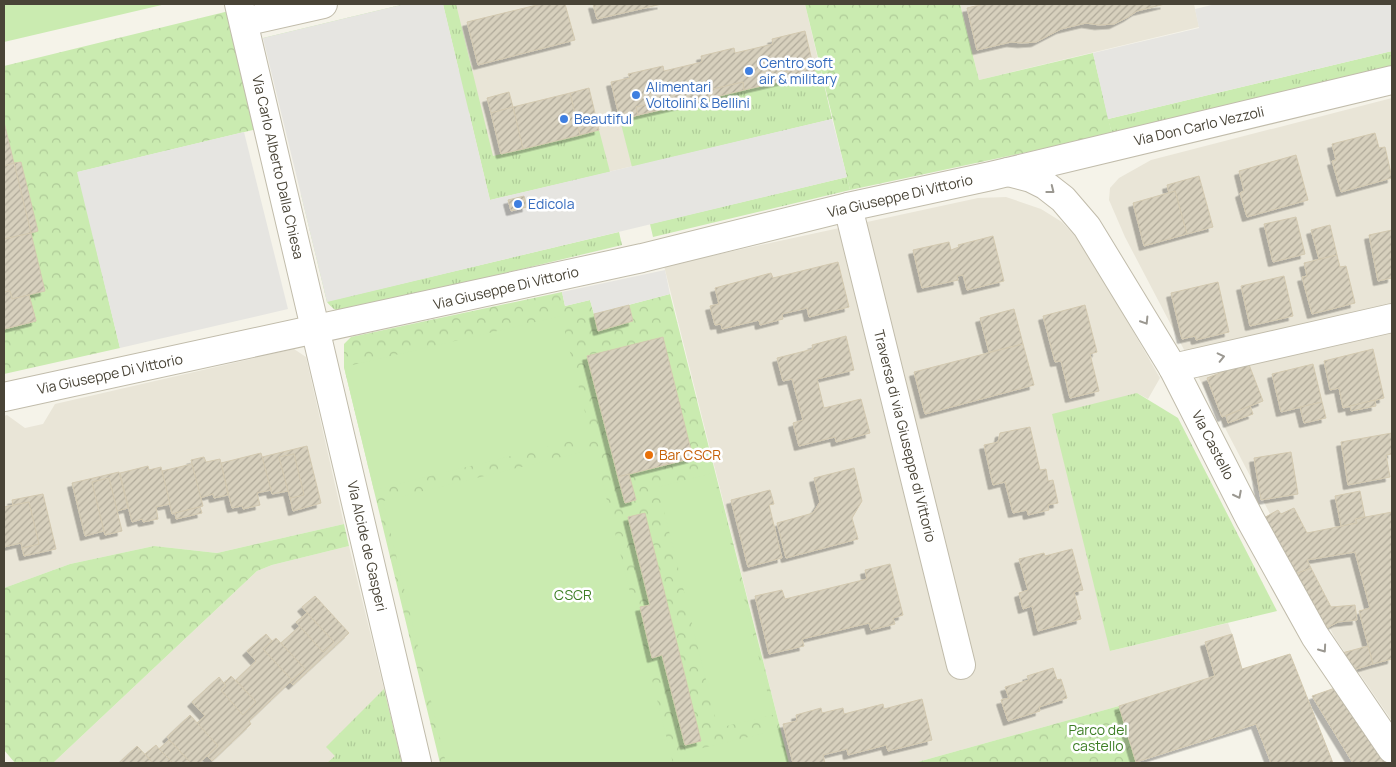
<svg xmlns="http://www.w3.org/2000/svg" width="1396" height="767" font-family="Manrope,sans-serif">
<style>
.residential{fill:#e9e5d7}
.grass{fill:url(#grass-tufts)}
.forest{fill:url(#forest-crowns)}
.garden{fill:#caebb0}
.parking{fill:#e6e5e1}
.building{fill:url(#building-hatch);stroke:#d3c9b0;filter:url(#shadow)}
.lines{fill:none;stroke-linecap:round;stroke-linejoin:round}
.minor-casing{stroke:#c1bcab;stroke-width:30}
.minor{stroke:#fff;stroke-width:28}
.oneway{stroke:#9b9891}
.shop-dot{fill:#3f7fe0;stroke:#fff;stroke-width:2}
.food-dot{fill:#e8710a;stroke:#fff;stroke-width:2}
.labels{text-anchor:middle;stroke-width:5;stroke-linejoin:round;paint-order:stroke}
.shop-label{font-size:14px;fill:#366cbe;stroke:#fff;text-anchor:start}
.street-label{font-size:14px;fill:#494437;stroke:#fff}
.food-label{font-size:14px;fill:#c56008;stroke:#fff;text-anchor:start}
.park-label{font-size:14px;fill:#3e7f26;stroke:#fff}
</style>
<defs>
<pattern id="grass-tufts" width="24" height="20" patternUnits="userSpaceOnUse" patternTransform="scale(1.25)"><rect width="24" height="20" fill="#caebb0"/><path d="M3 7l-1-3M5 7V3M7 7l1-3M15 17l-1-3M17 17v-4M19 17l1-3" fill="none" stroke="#afcb98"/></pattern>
<pattern id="forest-crowns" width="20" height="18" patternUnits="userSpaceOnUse" patternTransform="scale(1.25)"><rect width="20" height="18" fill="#caebb0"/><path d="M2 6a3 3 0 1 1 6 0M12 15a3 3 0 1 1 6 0" fill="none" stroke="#afcb98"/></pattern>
<pattern id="building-hatch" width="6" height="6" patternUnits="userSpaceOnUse" patternTransform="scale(1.25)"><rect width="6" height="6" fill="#d7d0bd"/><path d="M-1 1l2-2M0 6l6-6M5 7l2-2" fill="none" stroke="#b0aa9a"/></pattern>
<filter id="shadow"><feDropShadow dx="-4.5" dy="4.5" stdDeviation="0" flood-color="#0004"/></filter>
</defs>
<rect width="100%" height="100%" fill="#f5f3e9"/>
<g class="residential">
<polygon points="443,4 805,4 832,119 490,200"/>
<polygon points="960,4 1194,4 1199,27 979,80"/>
<polygon points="1392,98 1392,721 1335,638 1125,237 1109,200 1110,188 1119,178 1151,160"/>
<polygon points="1006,197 1041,209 1062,222 1076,237 1092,260 1160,378 1148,399 1137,393 1110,651 1228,623 1232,634 1215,676 1119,706 914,763 789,763 664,266 978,198"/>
<polygon points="294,349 306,357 344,524 217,553 154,546 70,564 4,588 4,416 7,415 25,428 43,424 55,404"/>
<polygon points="349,546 402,763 53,763 257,571 272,565"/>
</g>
<g class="grass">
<polygon points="405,4 459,71 443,4 456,4 493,156 599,130 610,172 490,200 469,112 263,38"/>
<polygon points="1392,51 1392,67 1112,134 1108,119"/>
<polygon points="819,63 832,119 632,167 620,120 815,73 813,65"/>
<polygon points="847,177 850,190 653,237 650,224"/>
<path d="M304 185 337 299 619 232 622 245 346 311C336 312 333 309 327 302L301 194Z"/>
<polygon points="1137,393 1178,418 1277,611 1110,651 1052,414"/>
<polygon points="384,689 402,763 327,763 335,756 326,747"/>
</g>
<g class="forest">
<polygon points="805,4 960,4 979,80 1093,53 1112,134 850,190"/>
<polygon points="229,11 257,129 78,172 120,348 4,374 4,66"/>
<polygon points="562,292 565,306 590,300 594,314 670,294 789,763 440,763 344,367 344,344 351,337"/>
<polygon points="344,524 349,546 272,565 257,571 53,763 15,763 4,750 4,588 70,564 154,546 217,553"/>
<polygon points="1119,706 1136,763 914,763"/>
</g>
<g class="garden">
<polygon points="4,4 166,4 4,42"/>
<polygon points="561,316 591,436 374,490 344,367"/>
<polygon points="594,449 673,763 446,763 383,501"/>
<polygon points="713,473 773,715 718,728 658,487"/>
<polygon points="777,730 785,763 689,763 686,752"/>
</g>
<g class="parking">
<polygon points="405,4 443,4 490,200 832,119 847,177 327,302 263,38"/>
<polygon points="1216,4 1392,4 1392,51 1108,119 1093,53 1199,28 1195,9"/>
<polygon points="244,132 288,309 120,348 77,172"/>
<polygon points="665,270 670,294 594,314 590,300 565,306 562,292"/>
</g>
<g class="building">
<polygon points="541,4 565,4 575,40 478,65 467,22"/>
<polygon points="593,4 662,4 597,19"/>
<polygon points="984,4 1165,4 1137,11 1128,17 1114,24 1099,25 1086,23 1061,29 1036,42 1022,43 1011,42 977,50 967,8"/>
<polygon points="805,31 813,65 780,73 782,81 744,90 743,82 709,90 711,98 673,107 671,99 636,107 638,115 620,120 611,82 630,78 628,74 663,66 664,71 702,62 701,56 734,48 735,53 773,44 772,39"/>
<polygon points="813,65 815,73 782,81 780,73"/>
<polygon points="743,82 744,90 711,98 709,90"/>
<polygon points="589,88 599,130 580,135 570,93"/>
<polygon points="509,92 513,107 491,113 487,98"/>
<polygon points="570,93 580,135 523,149 513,107"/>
<polygon points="671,99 673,107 638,115 636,107"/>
<polygon points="513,107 523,149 501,154 491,113"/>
<polygon points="4,122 14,163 4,166"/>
<polygon points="1375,133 1379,148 1385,147 1392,178 1341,192 1332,161 1336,160 1332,144"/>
<polygon points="1296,155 1308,200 1247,217 1240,193 1244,191 1239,171"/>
<polygon points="21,162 38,231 31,233 14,163"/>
<polygon points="14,163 31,233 4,239 4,166"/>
<polygon points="1199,176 1213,227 1187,234 1175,191 1169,193 1167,185"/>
<polygon points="1175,191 1187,234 1144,246 1133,203"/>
<polygon points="524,196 527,207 511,211 508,200"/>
<polygon points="1296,217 1305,254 1273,262 1264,224"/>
<polygon points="1330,225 1337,255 1319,259 1311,230"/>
<polygon points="1392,230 1392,278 1378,281 1369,235"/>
<polygon points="31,233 45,291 12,299 10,291 4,292 4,239"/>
<polygon points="993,236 1004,281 967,290 963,275 957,276 958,280 922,288 913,250 949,242 951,250 959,247 958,245"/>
<polygon points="1337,255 1340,267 1346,266 1355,303 1312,314 1302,277 1307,276 1304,263"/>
<polygon points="838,262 849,307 809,317 807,308 782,314 783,319 760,325 759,320 722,329 721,324 715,325 710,306 719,304 715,288 771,273 773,278"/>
<polygon points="1284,276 1293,316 1250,326 1241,286"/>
<polygon points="1218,282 1229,332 1196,340 1195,336 1182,339 1171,293"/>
<polygon points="10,291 12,299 29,295 36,321 4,329 4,292"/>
<polygon points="10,291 12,299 29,295 36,321 4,329 4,292"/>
<polygon points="629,305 633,321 598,331 594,314"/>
<polygon points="1085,305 1097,352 1090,354 1099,391 1070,398 1061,361 1055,362 1043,316"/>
<polygon points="1014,309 1023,344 989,352 980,318"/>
<polygon points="846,336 854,370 817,379 824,408 861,399 870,433 836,442 835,437 799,446 793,423 803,420 792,379 783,381 777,358 813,349 812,345"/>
<polygon points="663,337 693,458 618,477 587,356"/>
<polygon points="1023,344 1034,385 925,414 914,372"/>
<polygon points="1373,349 1384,398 1343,408 1339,388 1330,390 1324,361"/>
<polygon points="1248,362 1263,401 1222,417 1207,378"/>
<polygon points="1313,364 1322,402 1281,412 1272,374"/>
<polygon points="1375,400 1376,406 1351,411 1350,406"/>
<polygon points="1322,402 1326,418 1304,423 1300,407"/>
<polygon points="1250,406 1253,414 1228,423 1226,416"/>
<polygon points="1030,427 1040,470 1046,469 1048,481 1053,480 1058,503 1048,505 1049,510 1028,515 1027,510 1013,513 1005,482 993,485 984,445 998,442 1000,433"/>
<polygon points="1392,433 1392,454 1386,455 1390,477 1348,485 1341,442"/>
<polygon points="307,446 321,503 293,511 290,498 304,495 294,454 279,457 288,491 272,494 262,457"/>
<polygon points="1291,452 1298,494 1261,500 1254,458"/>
<polygon points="261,453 271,490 257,493 260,505 243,509 242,506 232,508 221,463"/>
<polygon points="294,454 304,495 290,498 279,457"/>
<polygon points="204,457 206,462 220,459 228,495 214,498 213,494 200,498 191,460"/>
<polygon points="192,464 203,506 172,514 162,471"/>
<polygon points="148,466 149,470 161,467 170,504 156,507 158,519 143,522 142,519 132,522 120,473"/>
<polygon points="854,468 862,501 852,518 858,539 786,558 777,523 813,513 820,502 814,478"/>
<polygon points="119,472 128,508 117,511 109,478 92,482 104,531 85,536 72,483"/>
<polygon points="629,474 636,500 625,503 618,477"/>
<polygon points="109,478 122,531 105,535 92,482"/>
<polygon points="770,490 774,504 769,505 782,558 748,567 731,500"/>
<polygon points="1360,491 1365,517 1355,519 1357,523 1341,526 1335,496"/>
<polygon points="43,494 56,549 24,556 22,548 39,544 29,502 13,505 12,500"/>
<polygon points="29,502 39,544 22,548 21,543 4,547 4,507"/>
<polygon points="200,507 202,513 176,519 175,513"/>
<polygon points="1294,508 1307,533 1357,523 1355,519 1392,512 1392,659 1373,664 1359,611 1370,608 1355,552 1307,560 1311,568 1293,575 1262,519 1278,510 1281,514"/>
<polygon points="645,513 701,741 685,745 662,655 652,658 640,607 650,605 628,517"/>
<polygon points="1072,549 1083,590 1074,592 1081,619 1038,631 1032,606 1023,609 1019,593 1028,590 1019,559 1044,553 1045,556"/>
<polygon points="890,564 903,615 893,618 895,624 871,630 869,623 802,639 804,646 769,654 755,596 782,590 785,599 867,579 865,570"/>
<polygon points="1311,568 1331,607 1355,605 1357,620 1338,622 1323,630 1293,575"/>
<polygon points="315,596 349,633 293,685 290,682 305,669 281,643 300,626 323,652 334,642 302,607"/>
<polygon points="307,613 334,642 323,652 296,622"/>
<polygon points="266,634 272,641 263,649 292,680 249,721 251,724 212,761 207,756 218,746 197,723 205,716 192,702 219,677 226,686 221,690 243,715 256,702 236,680 256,661 247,651"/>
<polygon points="1232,634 1242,669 1290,654 1333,763 1271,763 1256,724 1136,762 1119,706 1215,676 1205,642"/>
<polygon points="276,638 305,669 292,680 263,649"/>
<polygon points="1368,646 1373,664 1353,670 1342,653"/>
<polygon points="1053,668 1057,680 1061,679 1067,698 1039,707 1040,711 1008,721 1001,700 1009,698 1005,687 1029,680 1027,676"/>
<polygon points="231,676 256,702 243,715 221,690 226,686 224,683"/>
<polygon points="1338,687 1386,763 1353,763 1312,696"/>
<polygon points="922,699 932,740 888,751 886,745 848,755 847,749 823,755 825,763 793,763 783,724 797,721 796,715 821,708 822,713 843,708 844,714 883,704 884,709"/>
<polygon points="190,715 218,746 199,763 191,763 167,737"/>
<polygon points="169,740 191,763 173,763 159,749"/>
<polygon points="156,745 159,749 173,763 153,763 145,754"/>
<polygon points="137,746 153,763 119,763"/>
</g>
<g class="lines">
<g class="minor-casing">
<g id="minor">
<polyline points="239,4 417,763"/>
<polyline points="244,22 323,4"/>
<polyline points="1008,172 1031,178 1045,185 1063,199 1087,227 1173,368 1250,519 1315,636 1392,749"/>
<polyline points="848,207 961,665"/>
<polyline points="1173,368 1392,318"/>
<polyline points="4,397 642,258 848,207 991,176 1392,80"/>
</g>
</g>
<use href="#minor" class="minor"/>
</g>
<defs><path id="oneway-chevron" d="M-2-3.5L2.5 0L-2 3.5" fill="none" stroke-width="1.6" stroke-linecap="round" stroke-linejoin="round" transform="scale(1.25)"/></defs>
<g class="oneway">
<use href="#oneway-chevron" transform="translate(1051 190) rotate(38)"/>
<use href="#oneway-chevron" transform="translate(1145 321) rotate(58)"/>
<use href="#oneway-chevron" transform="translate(1221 357) rotate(-13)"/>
<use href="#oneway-chevron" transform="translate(1238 495) rotate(63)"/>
<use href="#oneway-chevron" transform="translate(1323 649) rotate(55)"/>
</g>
<g class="shop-dot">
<circle cx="749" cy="71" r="5"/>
<circle cx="636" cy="95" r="5"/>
<circle cx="564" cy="119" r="5"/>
<circle cx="518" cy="204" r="5"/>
</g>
<circle class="food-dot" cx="649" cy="455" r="5"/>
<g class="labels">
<g class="shop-label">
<text x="759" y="68">Centro soft<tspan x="759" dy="16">air &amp; military</tspan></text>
<text x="646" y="92">Alimentari<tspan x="646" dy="16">Voltolini &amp; Bellini</tspan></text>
<text x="574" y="124">Beautiful</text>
<text x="528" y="209">Edicola</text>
</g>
<g class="street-label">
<text transform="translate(1199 126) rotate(-13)" y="5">Via Don Carlo Vezzoli</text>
<text transform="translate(278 167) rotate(77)" y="5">Via Carlo Alberto Dalla Chiesa</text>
<text transform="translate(900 196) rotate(-13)" y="5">Via Giuseppe Di Vittorio</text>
<text transform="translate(506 288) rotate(-13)" y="5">Via Giuseppe Di Vittorio</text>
<text transform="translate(110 374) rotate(-12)" y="5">Via Giuseppe Di Vittorio</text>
<text transform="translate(905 436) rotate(76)" y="5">Traversa di via Giuseppe di Vittorio</text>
<text transform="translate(1213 445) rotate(63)" y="5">Via Castello</text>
<text transform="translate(367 546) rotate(77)" y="5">Via Alcide de Gasperi</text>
</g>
<g class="food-label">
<text x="659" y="460">Bar CSCR</text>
</g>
<g class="park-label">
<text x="573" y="600">CSCR</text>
<text x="1098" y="735">Parco del<tspan x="1098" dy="16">castello</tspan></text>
</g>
</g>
<rect width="1396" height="767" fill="none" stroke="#494437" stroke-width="10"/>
</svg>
